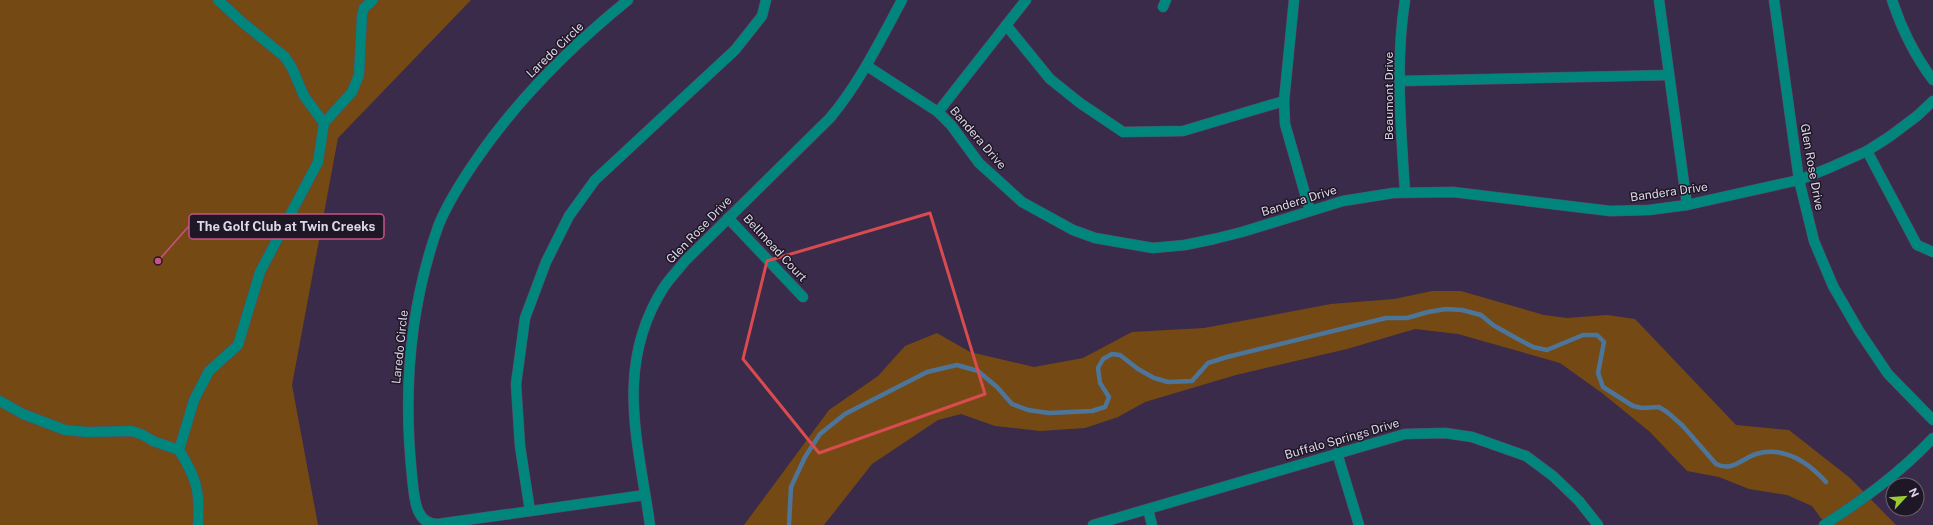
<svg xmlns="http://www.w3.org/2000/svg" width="1933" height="525" font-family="'Public Sans',sans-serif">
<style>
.green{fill:#754914}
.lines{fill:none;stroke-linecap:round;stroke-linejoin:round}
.stream{stroke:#4d7599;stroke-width:4.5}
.minor-casing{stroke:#584a67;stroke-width:11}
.minor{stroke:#01867d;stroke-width:10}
.marked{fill:none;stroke:#d84b4f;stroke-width:3;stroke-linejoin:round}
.labels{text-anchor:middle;stroke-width:3;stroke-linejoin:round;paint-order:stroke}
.street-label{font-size:12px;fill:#dfd6e9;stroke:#1e1725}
.leader{fill:none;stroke:#cb5186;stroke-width:1.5}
.callout-dot{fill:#cb5186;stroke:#1e1725;stroke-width:1.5}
.callout{fill:#1e1725;stroke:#cb5186;stroke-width:1.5}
.callout-label{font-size:13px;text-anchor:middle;font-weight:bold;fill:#dfd6e9}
</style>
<rect width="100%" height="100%" fill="#3a2b4a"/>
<g class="green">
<polygon points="0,0 471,0 338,138 292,385 318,525 0,525"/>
<polygon points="1432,291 1461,291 1544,315 1567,318 1607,315 1635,319 1736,425 1789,430 1850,478 1896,525 1826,525 1812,506 1787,495 1749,489 1719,477 1687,471 1650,432 1602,393 1560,363 1458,334 1415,329 1347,349 1236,375 1145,402 1118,417 1085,428 1040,431 995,426 961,414 938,420 872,464 824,525 744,525 829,410 878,376 905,346 937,333 970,352 1034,367 1083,358 1132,332 1204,328 1331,304 1394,299"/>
</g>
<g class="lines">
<path class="stream" d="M789 525 791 487 805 457 820 434 845 414 927 372 957 365 978 371 997 387 1012 404 1028 410 1049 413 1092 411 1105 407 1109 397 1100 383 1098 368 1103 359 1112 354 1120 355 1138 369 1154 378 1168 382 1192 381 1208 363 1227 357 1386 318H1407L1428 312 1446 309 1462 310 1481 315 1493 325 1516 338 1533 347 1547 350 1583 335H1597L1604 342 1598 373 1603 387 1633 406 1642 408 1659 407 1667 412 1682 425 1716 464C1732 472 1741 459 1756 454 1784 446 1808 462 1826 482"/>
<g class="minor-casing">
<g id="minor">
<polyline points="218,0 242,22 285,57 292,68 304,96 324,123"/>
<path d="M628 0C570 47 516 101 474 163 461 182 448 203 439 224 409 307 403 390 412 476 414 494 414 525 438 524L645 495"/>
<polyline points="1294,0 1284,101 1285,124 1310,211"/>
<polyline points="1659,0 1687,205"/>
<polyline points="1774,0 1799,180 1814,241 1833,286 1859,331 1888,374 1933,420"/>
<path d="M1892 0C1902 30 1914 55 1933 80"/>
<polyline points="1163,7 1166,0"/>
<polyline points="1006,25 1050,79 1080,103 1123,132 1183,131 1284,101"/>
<polyline points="867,66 938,112 951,125 979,163 1022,202 1073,230 1095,238 1153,248 1185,245 1214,239 1242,232 1343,201 1393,193 1453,192 1610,211 1649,210 1687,205 1799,180 1829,168 1867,151 1889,137 1917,116 1933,101"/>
<polyline points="1401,81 1669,75"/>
<polyline points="938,112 1026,0"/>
<polyline points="1867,151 1917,245 1933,252"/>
<path d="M1405 192C1401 129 1395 63 1405 0"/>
<polyline points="728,218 803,297"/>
<path d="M0 401 23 414 65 430 87 432 132 431 143 435 153 441 179 450C197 479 200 491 198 525"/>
<polyline points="179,450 194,400 209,371 238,345 260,272 318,162 324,123 352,92 359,75 362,15 364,8 373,0"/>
<polyline points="1337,453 1359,525"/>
<polyline points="1148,509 1152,525"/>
<polyline points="530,511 520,446 516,384 525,318 546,262 569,216 595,180 735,50 762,16 766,0"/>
<path d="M650 525C638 441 614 365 664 287 670 278 678 270 685 261L830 118C860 82 880 41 902 0"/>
<polyline points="1093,525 1405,434 1445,433 1472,437 1526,456 1553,476 1579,501 1598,525"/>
<path d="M1824 525C1864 499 1900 473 1933 438"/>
</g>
</g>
<use href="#minor" class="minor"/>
</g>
<path class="marked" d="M930 213 985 394 819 453 743 359 767 261Z"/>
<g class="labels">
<g class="street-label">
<text transform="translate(555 50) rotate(-44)" y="4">Laredo Circle</text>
<text transform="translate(1389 96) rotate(-90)" y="4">Beaumont Drive</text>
<text transform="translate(978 138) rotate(49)" y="4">Bandera Drive</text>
<text transform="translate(1812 167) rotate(80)" y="4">Glen Rose Drive</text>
<text transform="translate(1669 192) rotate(-8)" y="4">Bandera Drive</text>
<text transform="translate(1299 201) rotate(-17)" y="4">Bandera Drive</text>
<text transform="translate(699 230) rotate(-46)" y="4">Glen Rose Drive</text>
<text transform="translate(775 248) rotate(47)" y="4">Bellmead Court</text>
<text transform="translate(400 347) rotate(-84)" y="4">Laredo Circle</text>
<text transform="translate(1342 439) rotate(-16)" y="4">Buffalo Springs Drive</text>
</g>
</g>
<path class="leader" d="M158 261L189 226"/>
<circle class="callout-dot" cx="158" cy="261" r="4"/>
<rect class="callout" x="189" y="214" width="195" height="25" rx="4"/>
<g class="callout-label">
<text x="286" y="231">The Golf Club at Twin Creeks</text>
</g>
<g transform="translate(1905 497) rotate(64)"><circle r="19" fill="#1e1725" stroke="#6b6373"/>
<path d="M0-3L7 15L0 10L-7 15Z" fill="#9acb34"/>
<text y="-6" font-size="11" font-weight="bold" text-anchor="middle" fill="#dfd6e9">N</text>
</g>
</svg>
